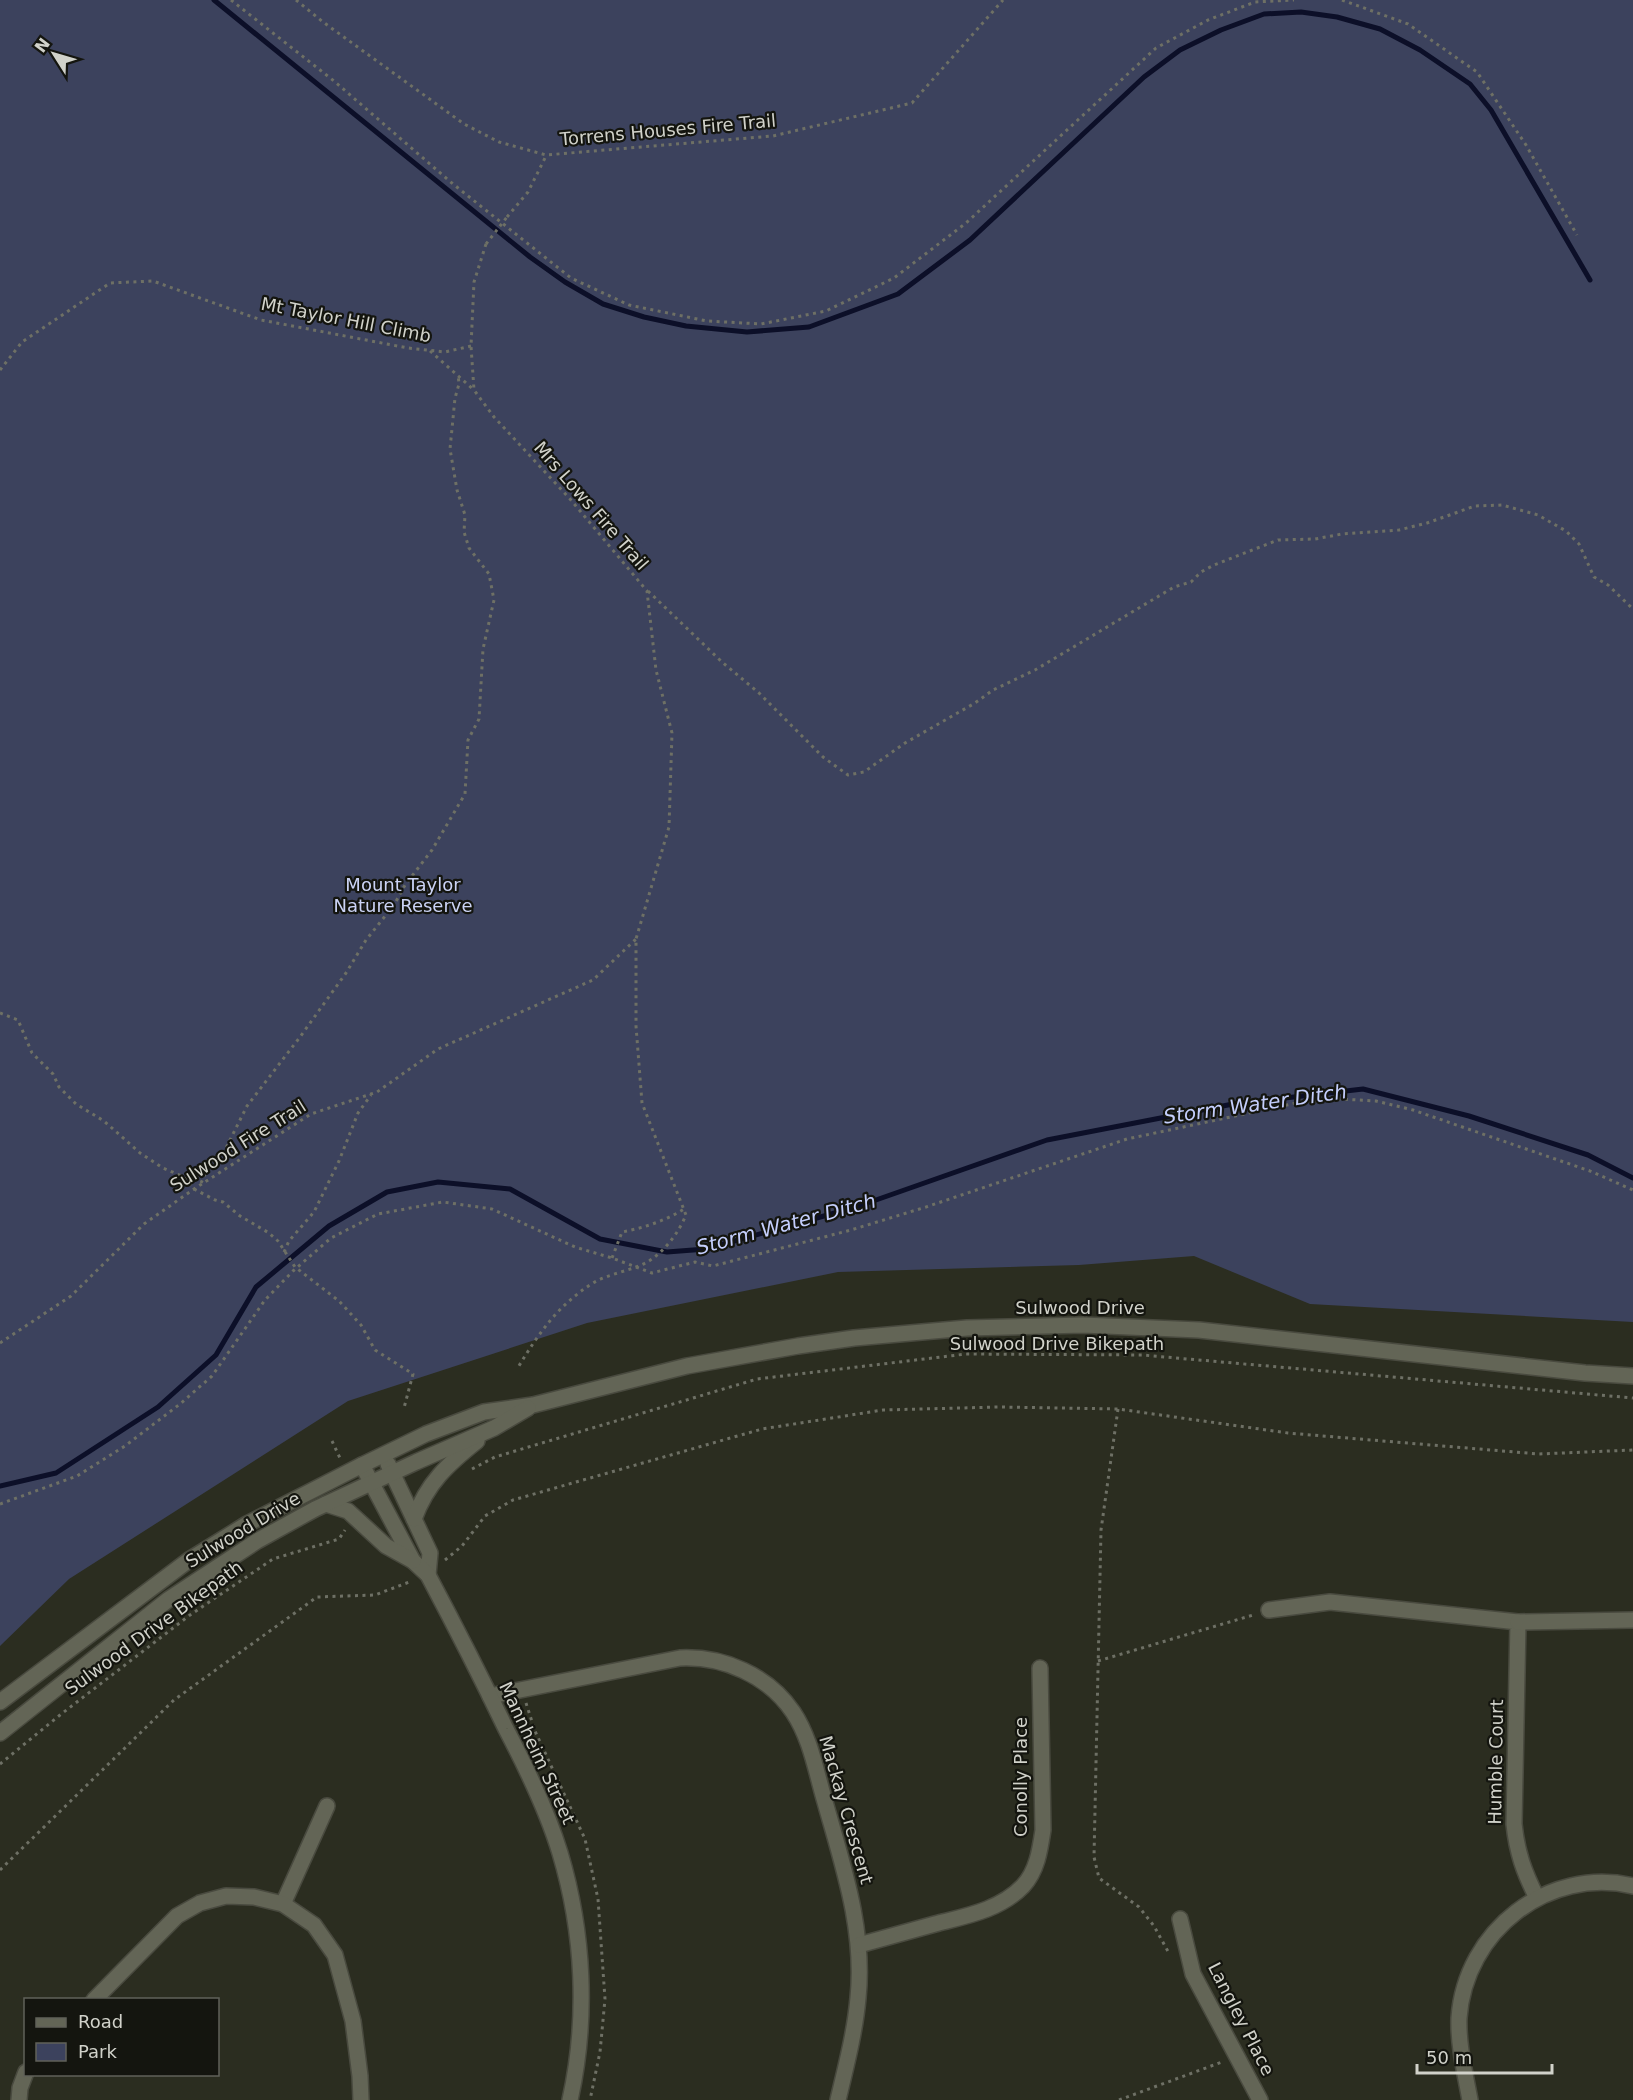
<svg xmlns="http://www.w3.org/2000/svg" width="1633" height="2100" font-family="'DejaVu Sans',sans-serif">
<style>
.green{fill:#3c425d}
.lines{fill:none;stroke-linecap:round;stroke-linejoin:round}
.stream{stroke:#0c0f28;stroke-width:5}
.street-casing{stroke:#494a3f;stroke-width:18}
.secondary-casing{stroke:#494a3f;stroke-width:18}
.path{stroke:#6e7065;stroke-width:3;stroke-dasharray:3 4.5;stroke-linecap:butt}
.street{stroke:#636556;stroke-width:15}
.secondary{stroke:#636556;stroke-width:15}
.path-bridge{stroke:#6e7065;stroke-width:3;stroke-dasharray:3 4.5;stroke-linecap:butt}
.labels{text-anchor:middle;stroke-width:4.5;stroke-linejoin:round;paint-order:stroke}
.street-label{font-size:18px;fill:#d1d2ca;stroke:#14150f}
.park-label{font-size:18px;fill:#cbd3f5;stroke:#14150f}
.water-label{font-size:20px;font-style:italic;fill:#c4cefc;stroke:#14150f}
</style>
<rect width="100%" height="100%" fill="#2b2d20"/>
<polygon class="green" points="0,0 1633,0 1633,1322 1310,1304 1194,1256 1079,1265 838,1272 587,1323 348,1401 69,1579 0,1646"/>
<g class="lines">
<g class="stream">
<polyline points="214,0 530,257 565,282 603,304 644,317 686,326 747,332 809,327 898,294 970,240 1144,77 1180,50 1221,30 1264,14 1301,12 1337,17 1380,29 1420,50 1470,84 1491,110 1590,280"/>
<polyline points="0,1486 56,1473 158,1407 216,1355 256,1287 329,1226 387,1192 438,1182 510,1189 600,1239 667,1252 706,1249 856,1207 1047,1140 1233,1104 1363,1089 1469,1116 1588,1155 1633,1178"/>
</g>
<g class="street-casing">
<g id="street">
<path d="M1269 1610 1330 1602 1518 1622 1514 1824C1517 1853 1524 1872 1537 1898"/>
<polyline points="1518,1622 1633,1620"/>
<path d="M490 1696 680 1658C723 1656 768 1675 793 1712 811 1739 816 1772 825 1802 843 1866 865 1930 858 1998 855 2032 846 2066 838 2100"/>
<polyline points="283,1904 327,1806"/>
<polyline points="1180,1919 1193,1974 1260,2100"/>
<path d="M859 1945C884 1938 909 1931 935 1924 966 1916 1000 1910 1023 1886 1037 1871 1040 1850 1043 1830L1040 1668"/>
<polyline points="94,2000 177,1916 200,1903 226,1896 254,1897 283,1904 314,1925 335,1955 353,2021 360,2076 361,2100"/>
<polyline points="19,2100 20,2088 26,2072"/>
<path d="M1470 2100C1465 2073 1458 2045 1459 2018 1465 1931 1548 1866 1633 1886"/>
</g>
</g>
<g class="secondary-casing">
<g id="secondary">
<polyline points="388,1464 430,1553 428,1575"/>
<path d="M362 1465 413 1561 428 1575C455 1626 481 1677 506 1729 527 1769 547 1810 560 1853 584 1933 588 2019 570 2100"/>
<polyline points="326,1504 348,1511 386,1546 413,1561"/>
<path d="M414 1519C427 1483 448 1464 477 1441"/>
<polyline points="0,1702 189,1560 247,1524 362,1465 426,1434 484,1412 533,1405 687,1366 798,1346 854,1338 967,1328 1083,1325 1199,1330 1585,1373 1633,1376"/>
<polyline points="0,1733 169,1599 257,1541 315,1509 416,1462 494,1428 528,1408"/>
</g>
</g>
<g class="path">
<polyline points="231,0 334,81 453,184 571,278 629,305 707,321 761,324 826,311 894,278 966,223 1156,48 1208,20 1255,2 1294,0"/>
<polyline points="296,0 323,22 464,124 499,142 546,155 773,136 912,103 1003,0"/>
<polyline points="1342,0 1408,24 1477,72 1526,145 1577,235"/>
<polyline points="507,217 528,192 546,156"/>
<path d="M486 244 474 282 471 346 474 390 494 417 570 499 647 591 656 670 672 733 669 827 636 939V1026L642 1103 686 1215C679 1232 665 1251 649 1261 632 1271 610 1273 593 1283 557 1306 539 1333 517 1369"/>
<polyline points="430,351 473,389"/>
<polyline points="0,370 22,342 110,283 153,281 261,320 408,348 445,352 471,346"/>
<polyline points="648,591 722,662 759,693 823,757 848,775 864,772 905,743 975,703 993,690 1035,670 1174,587 1191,582 1201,572 1214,565 1278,540 1315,539 1342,534 1399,530 1427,523 1475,506 1502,505 1538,515 1566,531 1579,544 1594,577 1608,585 1633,609"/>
<polyline points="0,1013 18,1020 32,1053 53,1074 59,1087 76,1104 104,1121 140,1153 163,1168 184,1177 194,1189 215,1200 223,1202 240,1216 269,1233 278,1241 295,1267 339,1301 361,1325 375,1350 413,1374 404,1408"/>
<polyline points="201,1183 211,1161 225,1150 247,1106 300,1037 346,973 366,940 394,905 405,885 432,850 465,794 468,740 479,719 483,649 494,600 489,574 469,548 464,532 465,515 457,490 450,449 455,398 459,384 458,374"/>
<polyline points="284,1252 289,1241 314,1212 339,1161 358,1113 371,1095"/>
<path d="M612 1258 622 1232C643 1228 665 1221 684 1209"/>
<polyline points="0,1343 71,1296 144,1224 194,1189 311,1114 377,1092 438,1049 593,980 636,939"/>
<polyline points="1118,1409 1101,1530 1094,1857 1099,1878 1139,1907 1154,1926 1170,1955"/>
<polyline points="332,1441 340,1458"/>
<polyline points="472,1469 495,1457 757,1379 966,1354 1142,1355 1633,1398"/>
<polyline points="0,1504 77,1476 125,1446 180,1404 212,1376 265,1300 293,1271 331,1238 378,1214 443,1202 492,1209 575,1247 612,1258 652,1273 695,1262 713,1266 851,1230 926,1207 1127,1139 1301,1102 1341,1099 1376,1101 1413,1110 1590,1171 1633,1190"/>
<polyline points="445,1560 462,1546 485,1516 513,1500 762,1429 883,1410 999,1407 1118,1409 1288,1433 1539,1454 1633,1450"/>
<polyline points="1098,1661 1253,1615"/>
<polyline points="526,1703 535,1731 585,1839 598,1899 605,1999 600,2052 590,2100"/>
<polyline points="0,1764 60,1715 190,1615 273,1559 339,1539 345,1530"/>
<polyline points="0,1870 174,1700 317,1597 375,1595 412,1581"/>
<polyline points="1119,2100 1222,2062"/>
</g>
<use href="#street" class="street"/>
<use href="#secondary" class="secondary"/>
<polyline class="path-bridge" points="486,244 507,217"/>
</g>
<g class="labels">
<g class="street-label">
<text transform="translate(668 130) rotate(-5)" y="6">Torrens Houses Fire Trail</text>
<text transform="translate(346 320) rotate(11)" y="6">Mt Taylor Hill Climb</text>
<text transform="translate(591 506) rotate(49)" y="6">Mrs Lows Fire Trail</text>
<text transform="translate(238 1146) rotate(-32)" y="6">Sulwood Fire Trail</text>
<text x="1080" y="1314">Sulwood Drive</text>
<text x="1057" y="1350">Sulwood Drive Bikepath</text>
<text transform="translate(243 1530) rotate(-31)" y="6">Sulwood Drive</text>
<text transform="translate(154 1628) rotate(-36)" y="6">Sulwood Drive Bikepath</text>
<text transform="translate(537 1753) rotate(65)" y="6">Mannheim Street</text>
<text transform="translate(1496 1762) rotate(-89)" y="6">Humble Court</text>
<text transform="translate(1021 1777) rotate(-90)" y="6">Conolly Place</text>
<text transform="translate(846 1810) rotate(74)" y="6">Mackay Crescent</text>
<text transform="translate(1241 2019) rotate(63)" y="6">Langley Place</text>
</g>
<g class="park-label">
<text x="403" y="891">Mount Taylor<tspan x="403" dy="21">Nature Reserve</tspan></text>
</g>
<g class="water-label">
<text transform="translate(1255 1104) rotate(-8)" y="7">Storm Water Ditch</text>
<text transform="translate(786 1224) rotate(-15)" y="7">Storm Water Ditch</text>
</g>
</g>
<rect x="24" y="1998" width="195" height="78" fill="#14150f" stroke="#60615a" stroke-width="1.5"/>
<rect x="36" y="2018" width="30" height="9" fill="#636556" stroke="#60615a" stroke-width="1.5"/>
<text x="78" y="2028" font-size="18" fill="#d1d2ca">Road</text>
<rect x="36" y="2043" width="30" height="18" fill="#3c425d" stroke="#60615a" stroke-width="1.5"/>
<text x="78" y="2058" font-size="18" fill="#d1d2ca">Park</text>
<g transform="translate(54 54) rotate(307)" stroke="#14150f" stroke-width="4.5" paint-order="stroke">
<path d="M0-4.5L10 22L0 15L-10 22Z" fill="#d1d2ca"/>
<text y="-9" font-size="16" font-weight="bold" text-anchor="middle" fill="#d1d2ca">N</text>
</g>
<path d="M1417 2064v9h135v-9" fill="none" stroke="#d1d2ca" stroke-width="3"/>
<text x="1426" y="2064" font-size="18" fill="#d1d2ca" stroke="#14150f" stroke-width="4.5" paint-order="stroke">50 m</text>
</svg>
